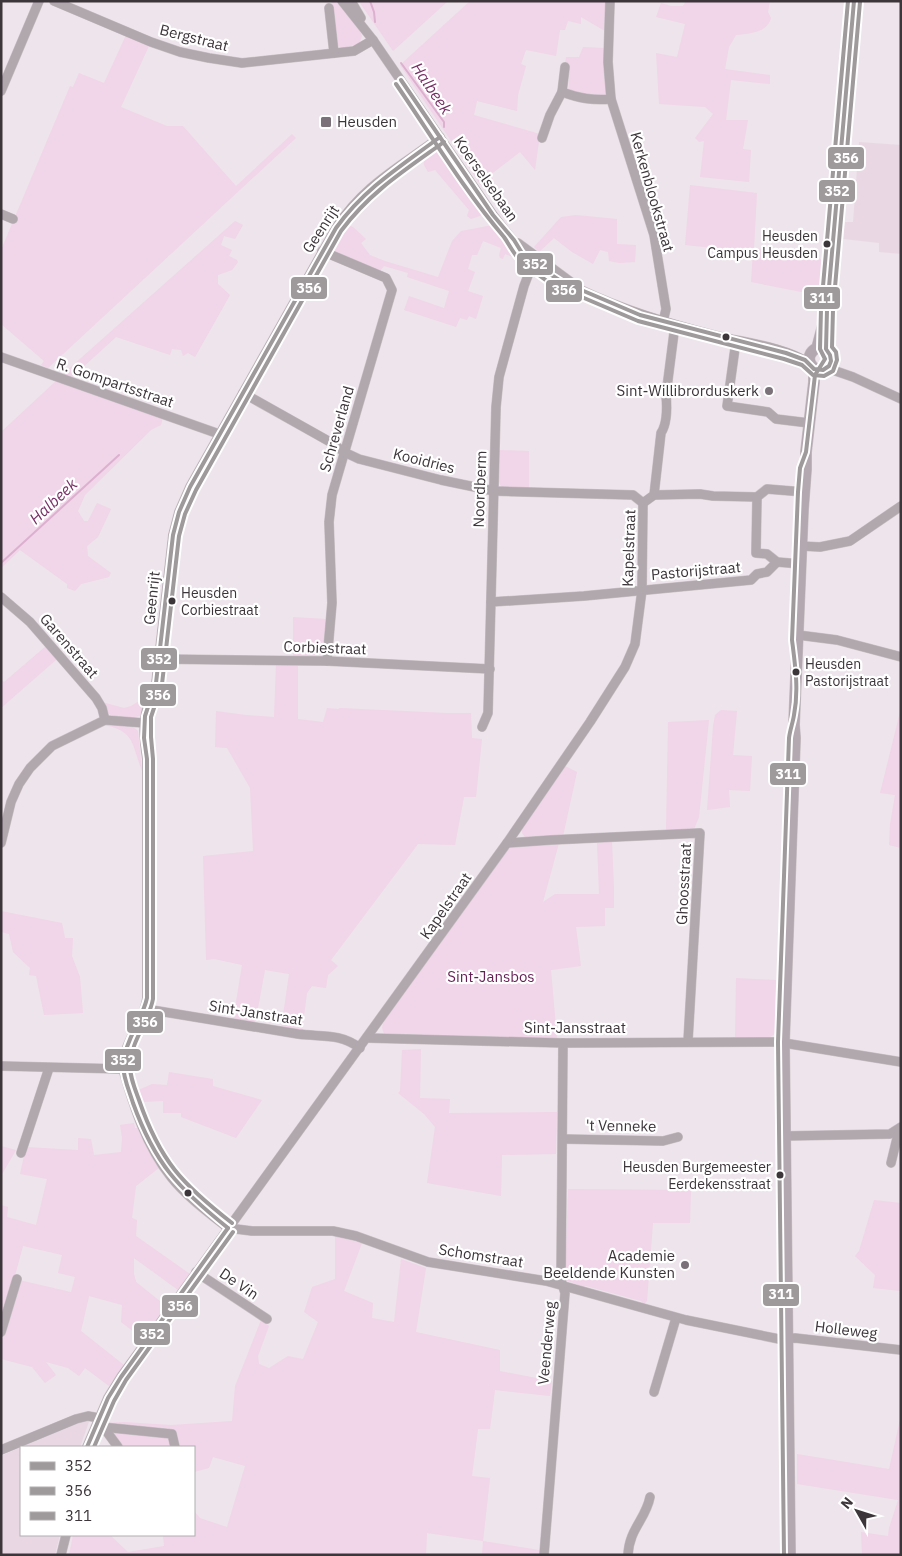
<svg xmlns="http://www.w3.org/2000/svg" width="902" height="1556" font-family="'IBM Plex Sans',sans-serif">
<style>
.built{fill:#e9d8e4}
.green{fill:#f1d5e8}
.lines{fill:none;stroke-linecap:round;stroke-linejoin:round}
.stream{stroke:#dcb0cf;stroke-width:2}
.minor-casing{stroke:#cac2c7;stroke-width:10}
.major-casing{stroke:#cac2c7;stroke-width:12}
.minor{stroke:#b1a8ae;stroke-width:9}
.major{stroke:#b4a8b0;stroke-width:11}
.bus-1-casing{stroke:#fff;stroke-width:8}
.bus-2-casing{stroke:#fff;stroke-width:8}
.bus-3-casing{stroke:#fff;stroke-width:8}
.bus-1{stroke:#9e9a9c;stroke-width:4}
.bus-2{stroke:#9e9a9c;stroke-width:4}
.bus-3{stroke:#9e9a9c;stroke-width:4}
.poi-dot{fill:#7a7278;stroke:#fff;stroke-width:2}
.bus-dot{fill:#3c353a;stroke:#fff;stroke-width:2}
.labels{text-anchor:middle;stroke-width:4.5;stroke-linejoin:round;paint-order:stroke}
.bus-label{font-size:14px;fill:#3c353a;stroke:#fff;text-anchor:end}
.street-label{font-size:15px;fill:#3c353a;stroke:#fff}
.poi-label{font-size:15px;fill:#3c353a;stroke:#fff;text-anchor:end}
.park-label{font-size:15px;fill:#651f55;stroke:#fff}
.water-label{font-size:16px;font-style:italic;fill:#773066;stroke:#fff}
.line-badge{stroke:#fff;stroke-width:2}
.badge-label{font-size:14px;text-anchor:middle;font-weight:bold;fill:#fff}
</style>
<rect width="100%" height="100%" fill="#eee4eb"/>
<g class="built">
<path d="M859,142l42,3v109l-22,-2v-9l-36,-4 2,-17h8z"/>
<path d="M90,1419l-10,28h-59v88h39l-5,20h-54v-99l75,-34z"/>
</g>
<g class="green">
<path d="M334,1h3l22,27 3,8 -3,8 -16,4 -5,-2 -7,-43z"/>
<path d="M361,1h87l-55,50 -33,-48z"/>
<path d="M470,1h136l-1,30 -24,-14v7l-13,-3 -3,9h-5l-4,26 -30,-6 -5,14 5,2 -8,29 -1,16 -40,-10 -3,14 66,19 -5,36 -15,-18 -30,23 3,4 -11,8 -82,-122z"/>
<path d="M686,1h84l-2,11 3,6c-4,15 -21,15 -35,17l-7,12 -4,22 45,6v9l-39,-4 -5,40h22l-5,29 8,1 -2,32 -49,-5 4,-36 -5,1 -4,-4 18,-24 -8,-7 -46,-3 -3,-51 21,4 8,-33 -29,-7 5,-14 10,3h12z"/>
<path d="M126,35l23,11 -28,61 46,19h16l53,60 56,-52 4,4 -248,230 -7,-3 3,-4 -43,-37v-74l69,-164 3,1 6,-14 25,10z"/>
<path d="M583,47l22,1 3,55 -40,-5 1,-22h-6l3,-19h13z"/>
<path d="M435,147l4,1 44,65 -3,3 -9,3 -4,-3 2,-6 -34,-40 -7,2 -4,-7 -1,-11z"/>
<path d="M690,185l67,8 -3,55 64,8 6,8 -2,32 -71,-14 2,-30 -68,-7z"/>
<path d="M576,215l41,4v25l19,1 -1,17 -16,1 -10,-2 -1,-9 -8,-2 -7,14 -21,-12 -18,-14 -15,14 -5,-5 27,-30z"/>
<path d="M235,221l8,4 -8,14 -11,-3 -3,9 11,5 -3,6 8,4 1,2 -6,8 -14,5v9l12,11 -35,62 -7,-4 -5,3 -2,-6 -9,-1 -2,6 -54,-18 -45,41 -8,-4z"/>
<path d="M344,224l9,3 13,12 -5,4 9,12 15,6 53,16 14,-36 9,-10 32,-6 28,33 -1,2 -15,-6 -2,5 -3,-1 -1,-3 2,-7 -18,-7 -6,14h-5l-4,14 7,3 -7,19 15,5 -7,23 -7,-3 -2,4 -7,-2 -4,9 -52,-17 5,-14 35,12 5,-17 -42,-14 1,-4 -24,-7 -4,5 -46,-19c-5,-11 4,-20 10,-28z"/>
<path d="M56,381l107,36 -2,8 -10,5 -66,65 -7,16 6,10h4l9,-18 14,6 -13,28 -11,9 1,10 23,17 -2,4 -28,7 -6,7 -8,-3v-4l-47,-34 -19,18v-136z"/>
<path d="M498,450l31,1v39c-7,0 -22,2 -28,-4 -5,-4 -3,-29 -3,-36z"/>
<path d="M293,617l34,2 -3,34 -3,2 -28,2z"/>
<path d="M46,646l11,13 -56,49v-29l3,3z"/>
<path d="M276,664l22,2v53l25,3 4,-14 11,1 2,-1 107,5h24l1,25 10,1 -6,58h-12l-9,48 -37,-1 -87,116 7,6 -10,9 -2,13 -14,-2 -5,7 -5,38 -21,-2 8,-55 -24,-4 -10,54 -22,-4 9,-55 -28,-6 -8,1 -3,-104 50,-5 -3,-63 -23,-40 -12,-1 1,-36 30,4 28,2z"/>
<path d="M152,683l-12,33c-6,2 -22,2 -29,-1 -5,-2 -7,-9 -9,-13l22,6 7,-2 13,-8 5,-13z"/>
<path d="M901,708v140l-12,-3 1,-21 5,-29 -15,-2z"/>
<path d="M721,710l16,1 -4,44 19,1 -2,35 -21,-1 1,17 -23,3 6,-84 2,-11z"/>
<path d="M709,720l-10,97 -5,12 -28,2 2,-109z"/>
<path d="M103,725c11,0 27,-3 35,6l4,40c-10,-26 -7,-41 -39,-46z"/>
<path d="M565,766l12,6 -14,64 -38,1 -3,-4v-4z"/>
<path d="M612,841l2,48v19h-9v18l-29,1 5,39 -30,4 6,69 -173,-5 -2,-6 2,-8 123,-171 7,-2 45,-4 -16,59 12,-8h44l-2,-51z"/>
<path d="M1,911l61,12 3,15h8l-1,18 8,21 3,36 -39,2 -8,-39 -7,-1 1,-7 -17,-16 -4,-18 -8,-2z"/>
<path d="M736,978l40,2 -1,43 2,5 -2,6 -5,3 -35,1z"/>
<path d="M421,1049l-1,49 30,1 -1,14 108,-1 -1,42 -54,1 -1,41 -74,-13 8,-56 -11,-13 -26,-21 2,-2 2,-41z"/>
<path d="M169,1072l44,7v7l49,14 -26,38 -55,-21v-4h-18v-12l-22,1 7,21 -3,1 -13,-35 2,-1 2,3 16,-7 15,1z"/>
<path d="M134,1123l1,5h3l13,28 9,11 -24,19 -4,32 5,2 -1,16 54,38 -12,16 -44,-32v16l2,8 30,24 -23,33 -22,-17 1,-17 -33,-9 -8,35 43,34 -15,21 -24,-18 -6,8 -11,-8 -22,-6 10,13 -11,8 -13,-16 -31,-8v-16l18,-63 52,12 4,-15 -17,-4 4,-18 -39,-9 -22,81v-122l7,2 -1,10 29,8 11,-46 -27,-5 6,-27 52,3v-12l13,1 3,16 27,-3 1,-14 -2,-13z"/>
<path d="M1,1146l15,4 -15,26z"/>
<path d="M568,1189l123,1 -1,33h-37l-6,78 -3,3 -3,-3 -55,-15 -2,1 -19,-7z"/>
<path d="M874,1200l27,3v88l-28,-3 2,-13 -20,-19 4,-5z"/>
<path d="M335,1236l27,7 -18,48 29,12 -1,15 22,4 7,-63 25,9 -10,64 84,18v21l52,10 -2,15 -55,-6 -5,39h-12l-6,47 18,2 -7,63 56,9v5h-57l1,-14 -56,-8 -1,22h-357l4,-20h37l18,17 36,-6 -1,-11h31v-24l6,7 27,9 18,-61 -32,-9 -4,11 -15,4v-25h-74l-16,-24 20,-1 47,3 61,-4 3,-35 26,-66 8,6 -11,30 1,8 10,4 19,-12 15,3 15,-37 -14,-10 8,-25 23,-8z"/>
<path d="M901,1415v140h-39l-1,-23 27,4 1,-8 9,-28 -101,-16v-30l92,15z"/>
</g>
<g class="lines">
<g class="stream">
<path d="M370,1l4,11 1,10"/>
<path d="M401,63l43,59v5"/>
<path d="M1,563l118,-108"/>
</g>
<g class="minor-casing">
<g id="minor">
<path d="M54,1l97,41 29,10 29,6 33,5 112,-12 19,-11"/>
<path d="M342,1l31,39 120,175c22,29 49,66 86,74 44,21 88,34 135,46 31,8 68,11 95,28"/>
<path d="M351,1l10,17"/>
<path d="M610,1l-2,61 3,37 43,136 12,74 -3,13"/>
<path d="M329,8l5,45"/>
<path d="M1,91l38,-90"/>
<path d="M562,92l3,-25"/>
<path d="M542,138l8,-23 12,-23c17,6 31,9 49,7"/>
<path d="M1,214l12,5"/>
<path d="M518,243l57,42"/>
<path d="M322,251l64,27 6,12 -60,205 -3,27 3,81 -5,58"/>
<path d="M736,341l-9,65 41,6 8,7 33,4"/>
<path d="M1,357l218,77"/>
<path d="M827,368l26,9 48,22"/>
<path d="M243,393l89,50 12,9 15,7 82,21 53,11 139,4 10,8"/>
<path d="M654,495l46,-1 13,2 44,1 10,-8 37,3"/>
<path d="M757,497l-1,56 11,1 10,8 24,2"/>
<path d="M643,503l11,-8 7,-62c6,-9 6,-27 5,-38l9,-70"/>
<path d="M801,546l19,1 30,-6 51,-35"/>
<path d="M1,597l29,25 66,76 6,10 3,12"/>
<path d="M491,602l93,-6 167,-16 6,-6 10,-2 10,-10"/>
<path d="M798,635l39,5 64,17"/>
<path d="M159,659l168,2 163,8"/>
<path d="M482,727l6,-14 8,-306 3,-30 25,-91 5,-13 11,-13"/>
<path d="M1,843l10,-41 8,-18 11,-16 22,-22 53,-26 39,3"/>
<path d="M507,843l44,-3 149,-7 -12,208"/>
<path d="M146,1009l152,25c24,3 42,-1 62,14"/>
<path d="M367,1038l196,5 215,-1 123,20"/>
<path d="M1,1066l122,3"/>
<path d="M785,1136l105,-2 11,-7"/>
<path d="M563,1139l100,2 15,-4"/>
<path d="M21,1153l28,-85"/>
<path d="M891,1163l8,-33"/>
<path d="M228,1228c-19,-15 -43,-33 -57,-51 -25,-32 -37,-70 -48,-108 -1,-26 21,-46 24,-71v-239c-3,-19 -5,-38 2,-57 2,-6 5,-12 7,-19l17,-148 6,-23 11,-25 146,-259c29,-44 63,-60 104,-91"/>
<path d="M228,1228l24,3h81l23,5 72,26 118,19 140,39 93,19 16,-1 106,12"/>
<path d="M196,1272l71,47"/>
<path d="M1,1332l16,-53"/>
<path d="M654,1392l22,-74"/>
<path d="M104,1428l14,19"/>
<path d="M87,1447l21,-49 13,-21 386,-534 83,-121 35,-55 10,-23 7,-54 1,-87"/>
<path d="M1,1450l75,-31 12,-3 11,2 3,9 70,7 3,13"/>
<path d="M61,1555l5,-20"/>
<path d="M544,1555l21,-262 -4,-13 2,-237"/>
<path d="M628,1555c1,-26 18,-36 22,-58"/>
</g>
</g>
<g class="major-casing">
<g id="major">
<path d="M827,310l-1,39 4,5 2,5 -5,9c-16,7 -25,-13 -10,-20l10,-38 27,-309"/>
<path d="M790,1555l-6,-513 11,-304 -1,-13 9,-216 3,-40v-17l8,-70v-13"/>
</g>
</g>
<use href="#minor" class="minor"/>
<use href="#major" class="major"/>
<g class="bus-1-casing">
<g id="bus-1">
<path d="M401,80l92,135 21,25 8,13 14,12 34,22 9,2 61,26 146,38 19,7 9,9 9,1 6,-4 2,-5 -1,-6 -4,-6 1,-39 27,-309"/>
<path d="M228,1228c-50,-40 -73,-64 -95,-125 -4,-13 -11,-28 -10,-41 3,-23 19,-42 24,-64v-239l-3,-21 1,-22 11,-33 17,-148 6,-23 11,-25 146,-259c29,-40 65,-62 104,-91"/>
<path d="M87,1447l21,-49 13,-21 107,-149"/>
</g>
</g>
<g class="bus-2-casing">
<g id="bus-2">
<path d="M396,84c35,51 68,106 108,153 5,7 9,16 15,22 14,13 39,32 58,36l61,26 146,38 18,6 11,10 11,1 9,-5 4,-11 -1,-8 -4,-5 1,-37 27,-308"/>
<path d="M232,1223c-50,-39 -72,-62 -93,-123 -4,-11 -10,-25 -9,-37 2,-23 19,-42 23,-64v-240l-2,-22v-20l11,-33 17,-148 6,-22 11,-24 145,-259c29,-39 64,-61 103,-89"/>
<path d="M94,1447l20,-46 12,-21 107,-148"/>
</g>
</g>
<g class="bus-3-casing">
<path id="bus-3" d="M784,1555l-6,-513 11,-304c1,-8 4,-16 5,-23 5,-25 1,-51 -2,-75l6,-148 2,-24 6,-16 9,-77 10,-16 -5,-10 1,-40 27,-308"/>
</g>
<use href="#bus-1" class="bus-1"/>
<use href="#bus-2" class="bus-2"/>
<use href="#bus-3" class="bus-3"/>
</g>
<g class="poi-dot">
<rect x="320" y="116" width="12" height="12" rx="2.5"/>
<circle cx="769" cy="391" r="5"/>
<circle cx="685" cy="1265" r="5"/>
</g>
<g class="bus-dot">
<circle cx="827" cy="244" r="4.5"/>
<circle cx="726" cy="337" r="4.5"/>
<circle cx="172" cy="601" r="4.5"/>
<circle cx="796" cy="672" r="4.5"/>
<circle cx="780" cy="1175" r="4.5"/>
<circle cx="188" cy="1193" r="4.5"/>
</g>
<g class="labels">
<g class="bus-label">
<text x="818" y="241">Heusden<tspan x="818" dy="17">Campus Heusden</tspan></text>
<text x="181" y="598" text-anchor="start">Heusden<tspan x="181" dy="17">Corbiestraat</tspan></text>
<text x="805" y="669" text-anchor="start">Heusden<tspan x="805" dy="17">Pastorijstraat</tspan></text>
<text x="771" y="1172">Heusden Burgemeester<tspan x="771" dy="17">Eerdekensstraat</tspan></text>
</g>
<g class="street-label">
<text transform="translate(194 38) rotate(14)" y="5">Bergstraat</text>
<text transform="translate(486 179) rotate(55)" y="5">Koerselsebaan</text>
<text transform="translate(652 192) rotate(74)" y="5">Kerkenblookstraat</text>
<text transform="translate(321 229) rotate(-57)" y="5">Geenrijt</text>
<text transform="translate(115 383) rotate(19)" y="5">R. Gompartsstraat</text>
<text transform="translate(337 429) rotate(-74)" y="5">Schreverland</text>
<text transform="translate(424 461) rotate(14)" y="5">Kooidries</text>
<text transform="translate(480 489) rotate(-88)" y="5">Noordberm</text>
<text transform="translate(629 548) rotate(-88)" y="5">Kapelstraat</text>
<text transform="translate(696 571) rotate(-5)" y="5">Pastorijstraat</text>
<text transform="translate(152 598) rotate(-84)" y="5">Geenrijt</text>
<text transform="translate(69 646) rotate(49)" y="5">Garenstraat</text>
<text transform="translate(325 648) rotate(2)" y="5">Corbiestraat</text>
<text transform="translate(684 884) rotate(-87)" y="5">Ghoosstraat</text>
<text transform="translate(446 906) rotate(-55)" y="5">Kapelstraat</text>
<text transform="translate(256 1013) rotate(9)" y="5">Sint-Janstraat</text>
<text x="575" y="1033">Sint-Jansstraat</text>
<text transform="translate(621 1126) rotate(1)" y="5">'t Venneke</text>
<text transform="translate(481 1256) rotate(9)" y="5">Schomstraat</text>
<text transform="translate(239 1284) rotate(34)" y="5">De Vin</text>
<text transform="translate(846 1330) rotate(7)" y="5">Holleweg</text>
<text transform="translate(547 1343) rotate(-85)" y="5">Veenderweg</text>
</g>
<g class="poi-label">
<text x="337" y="127" text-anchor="start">Heusden</text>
<text x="759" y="396">Sint-Willibrorduskerk</text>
<text x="675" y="1261">Academie<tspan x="675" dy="17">Beeldende Kunsten</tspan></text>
</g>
<g class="park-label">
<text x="491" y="982">Sint-Jansbos</text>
</g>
<g class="water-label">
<text transform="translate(432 88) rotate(56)" y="6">Halbeek</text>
<text transform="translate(53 501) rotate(-43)" y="6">Halbeek</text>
</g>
</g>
<g class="line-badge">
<rect x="827" y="146" width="38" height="24" rx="5" fill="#9e9a9c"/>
<rect x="818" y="179" width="38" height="24" rx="5" fill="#9e9a9c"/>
<rect x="516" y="252" width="38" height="24" rx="5" fill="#9e9a9c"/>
<rect x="290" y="276" width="38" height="24" rx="5" fill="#9e9a9c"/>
<rect x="545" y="279" width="38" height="24" rx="5" fill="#9e9a9c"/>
<rect x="803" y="286" width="38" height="24" rx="5" fill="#9e9a9c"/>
<rect x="140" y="647" width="38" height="24" rx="5" fill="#9e9a9c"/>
<rect x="139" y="683" width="38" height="24" rx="5" fill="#9e9a9c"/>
<rect x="769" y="762" width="38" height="24" rx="5" fill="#9e9a9c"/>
<rect x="126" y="1010" width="38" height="24" rx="5" fill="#9e9a9c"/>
<rect x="104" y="1048" width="38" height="24" rx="5" fill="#9e9a9c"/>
<rect x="762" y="1283" width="38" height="24" rx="5" fill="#9e9a9c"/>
<rect x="161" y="1294" width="38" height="24" rx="5" fill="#9e9a9c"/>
<rect x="133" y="1322" width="38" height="24" rx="5" fill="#9e9a9c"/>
</g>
<g class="badge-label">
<text x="846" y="163">356</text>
<text x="837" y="196">352</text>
<text x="535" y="269">352</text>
<text x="309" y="293">356</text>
<text x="564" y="295">356</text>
<text x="822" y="303">311</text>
<text x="159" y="664">352</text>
<text x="158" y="700">356</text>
<text x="788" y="779">311</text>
<text x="145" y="1027">356</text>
<text x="123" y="1065">352</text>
<text x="781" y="1299">311</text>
<text x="180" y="1311">356</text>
<text x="152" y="1339">352</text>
</g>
<rect width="902" height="1556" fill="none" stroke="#3c353a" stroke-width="5"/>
<rect x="20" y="1446" width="175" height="90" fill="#ffffff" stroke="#b1aeb0"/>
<rect x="30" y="1462" width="25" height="8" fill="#9e9a9c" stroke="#b1aeb0"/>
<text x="65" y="1471" font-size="15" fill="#3c353a">352</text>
<rect x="30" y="1487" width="25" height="8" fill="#9e9a9c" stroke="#b1aeb0"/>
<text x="65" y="1496" font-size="15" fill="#3c353a">356</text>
<rect x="30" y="1512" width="25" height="8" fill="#9e9a9c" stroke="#b1aeb0"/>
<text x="65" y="1521" font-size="15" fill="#3c353a">311</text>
<g transform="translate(857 1511) rotate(309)" stroke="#ffffff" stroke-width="4" paint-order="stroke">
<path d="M0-4L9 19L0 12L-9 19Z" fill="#3c353a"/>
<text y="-8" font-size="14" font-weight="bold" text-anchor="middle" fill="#3c353a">N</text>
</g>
</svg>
